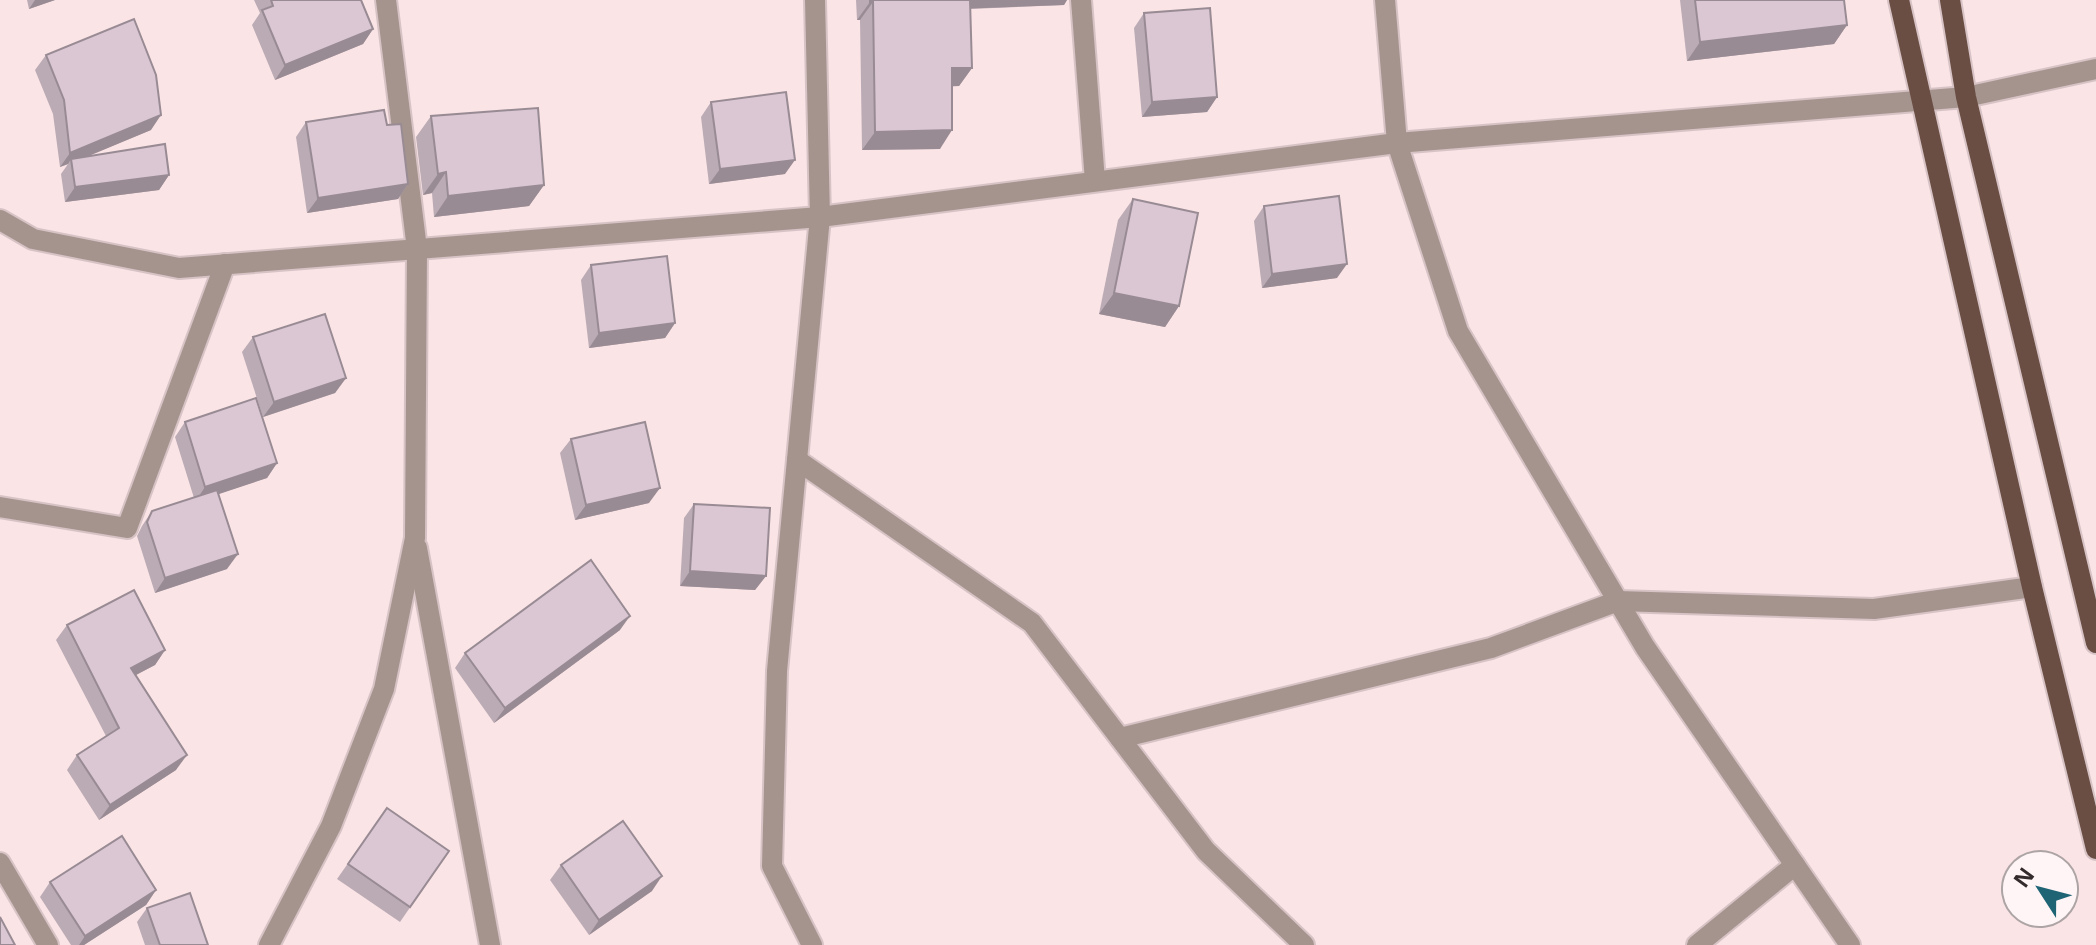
<svg xmlns="http://www.w3.org/2000/svg" width="2096" height="945" font-family="'Open Sans',sans-serif">
<style>
.lines{fill:none;stroke-linecap:round;stroke-linejoin:round}
.minor-casing{stroke:#d7c3c5;stroke-width:24}
.major-casing{stroke:#d7c3c5;stroke-width:24}
.minor{stroke:#a5948e;stroke-width:20}
.major{stroke:#6a4d43;stroke-width:20}
.wall{fill:#bbabb5}
.shaded-wall{fill:#998b94}
.building{fill:#dac7d3;stroke:#998b94;stroke-width:2}
</style>
<rect width="100%" height="100%" fill="#fbe4e6"/>
<g class="lines">
<g class="minor-casing">
<g id="minor">
<path d="M1081,0l14,181"/>
<path d="M1385,0l12,143 61,188 187,316 205,298"/>
<path d="M0,220l33,19 146,29 641,-51 577,-74 569,-46 130,-28"/>
<path d="M797,460l235,163 174,228 98,94"/>
<path d="M0,507l127,21 98,-264"/>
<path d="M417,548l73,397"/>
<path d="M1120,738l371,-90 127,-47 256,8 158,-22"/>
<path d="M0,863l48,82"/>
<path d="M269,945l62,-119 53,-137 31,-151 2,-289 -31,-249"/>
<path d="M812,945l-40,-79 5,-195 43,-454 -5,-217"/>
<path d="M1697,945l98,-80"/>
</g>
</g>
<g class="major-casing">
<g id="major">
<path d="M1899,0l133,587 64,262"/>
<path d="M1950,0l16,97 130,546"/>
</g>
</g>
<use href="#minor" class="minor"/>
<use href="#major" class="major"/>
</g>
<g class="wall">
<path d="M27,0h28l-26,9z"/>
<path d="M254,0h107l12,29 -10,15 -88,36 -23,-55 8,-12z"/>
<path d="M856,0h211l-3,5 -94,4 2,59 -13,18h-7l-12,63 -78,1 -2,-130h-3z"/>
<path d="M1680,0h164l3,25 -13,19 -147,17z"/>
<path d="M1144,13l73,84 -10,15 -65,5 -8,-89z"/>
<path d="M46,55l105,75 -66,27 84,18 -10,15 -94,12 -4,-28 7,-10 -8,3 -7,-53 -18,-44z"/>
<path d="M711,102l74,72 -76,10 -8,-67z"/>
<path d="M431,116l113,69 -15,21 -95,11 -2,-24 -9,2 -7,-58z"/>
<path d="M306,122l81,3 21,59 -10,15 -91,14 -11,-76z"/>
<path d="M1133,199l46,107 -14,21 -66,-13 19,-94z"/>
<path d="M1264,206l73,72 -75,10 -8,-67z"/>
<path d="M591,265l84,58 -10,15 -76,10 -8,-68z"/>
<path d="M253,337l93,41 -11,15 -72,24 -21,-65z"/>
<path d="M185,422l92,41 -10,15 -49,16 9,75 -72,24 -18,-57 5,-10 10,-15 42,-13 -19,-61z"/>
<path d="M571,439l78,64 -74,17 -15,-67z"/>
<path d="M694,504l72,72 -11,14 -75,-4 4,-68z"/>
<path d="M67,625l98,25 -10,15 -20,10 41,95 -77,50 -32,-50 10,-15 29,-19 -50,-96z"/>
<path d="M620,630l-126,93 -39,-55 10,-15z"/>
<path d="M387,808l62,43 -49,71 -63,-43z"/>
<path d="M561,865l91,26 -63,44 -39,-55z"/>
<path d="M50,882l106,8 -10,15 -62,40h-13l-31,-48z"/>
<path d="M147,908l61,37h-63l-8,-23z"/>
</g>
<g class="shaded-wall">
<path d="M35,0h20l-26,9z"/>
<path d="M964,0h103l-3,5 -107,4z"/>
<path d="M870,2h3l-13,18h-3z"/>
<path d="M1847,25l-13,19 -147,17 13,-19z"/>
<path d="M373,29l-10,15 -88,36 10,-15z"/>
<path d="M952,68h20l-13,18 -20,1z"/>
<path d="M1217,97l-10,15 -65,5 10,-15z"/>
<path d="M161,115l-10,15 -79,33 -1,-4 -3,5 -8,3 10,-14z"/>
<path d="M952,130l-12,19 -78,1 13,-18z"/>
<path d="M795,160l-10,14 -76,10 11,-15z"/>
<path d="M446,172l-14,21 -9,2 15,-21z"/>
<path d="M169,175l-10,15 -94,12 10,-15z"/>
<path d="M408,184l-10,15 -91,14 11,-15z"/>
<path d="M544,185l-15,21 -95,11 14,-21z"/>
<path d="M1347,264l-10,14 -75,10 10,-14z"/>
<path d="M1114,293l65,13 -14,21 -66,-13z"/>
<path d="M675,323l-10,15 -76,10 10,-15z"/>
<path d="M346,378l-11,15 -72,24 11,-15z"/>
<path d="M277,463l-10,15 -72,24 10,-15z"/>
<path d="M660,488l-11,15 -74,17 11,-15z"/>
<path d="M238,554l-11,15 -72,24 10,-15z"/>
<path d="M690,571l76,5 -11,14 -75,-4z"/>
<path d="M630,616l-10,14 -126,93 11,-15z"/>
<path d="M165,650l-10,15 -34,18 10,-15z"/>
<path d="M187,755l-11,15 -77,50 11,-15z"/>
<path d="M662,876l-10,15 -63,44 10,-15z"/>
<path d="M156,890l-10,15 -62,40h-5l6,-9z"/>
</g>
<g class="building">
<path d="M271,0h90l12,29 -88,36 -23,-55 11,-4z"/>
<path d="M870,0h100l2,68h-20v62l-77,2 -2,-130h-3z"/>
<path d="M1695,0h149l3,25 -147,17z"/>
<path d="M1210,8l7,89 -65,5 -8,-89z"/>
<path d="M134,19l22,56 5,40 -91,38 -6,-53 -18,-45z"/>
<path d="M786,92l9,68 -75,9 -9,-67z"/>
<path d="M538,108l6,77 -96,11 -2,-24 -8,2 -7,-58z"/>
<path d="M384,110l3,15 14,-1 7,60 -90,14 -12,-76z"/>
<path d="M165,144l4,31 -94,12 -4,-28z"/>
<path d="M1339,196l8,68 -75,10 -8,-68z"/>
<path d="M1133,199l65,14 -19,93 -65,-13z"/>
<path d="M667,256l8,67 -76,10 -8,-68z"/>
<path d="M325,314l21,64 -72,24 -21,-65z"/>
<path d="M256,398l21,65 -72,24 -20,-65z"/>
<path d="M645,422l15,66 -74,17 -15,-66z"/>
<path d="M217,490l21,64 -73,24 -18,-56 5,-11z"/>
<path d="M694,504l76,4 -4,68 -76,-5z"/>
<path d="M591,560l39,56 -125,92 -40,-55z"/>
<path d="M134,590l31,60 -34,18 56,87 -77,50 -33,-50 42,-27 -52,-103z"/>
<path d="M387,808l62,43 -39,56 -62,-43z"/>
<path d="M623,821l39,55 -63,44 -38,-55z"/>
<path d="M122,836l34,54 -71,46 -35,-54z"/>
<path d="M190,893l18,52h-48l-13,-37z"/>
<path d="M0,917l15,28h-15z"/>
</g>
<g transform="translate(2040 889) rotate(306)"><circle r="38" fill="#fff5f6" stroke="#ada4a5" stroke-width="2"/>
<path d="M0-6L14 30L0 20L-14 30Z" fill="#1f6475"/>
<text y="-12" font-size="22" font-weight="bold" text-anchor="middle" fill="#332b2c">N</text>
</g>
</svg>
